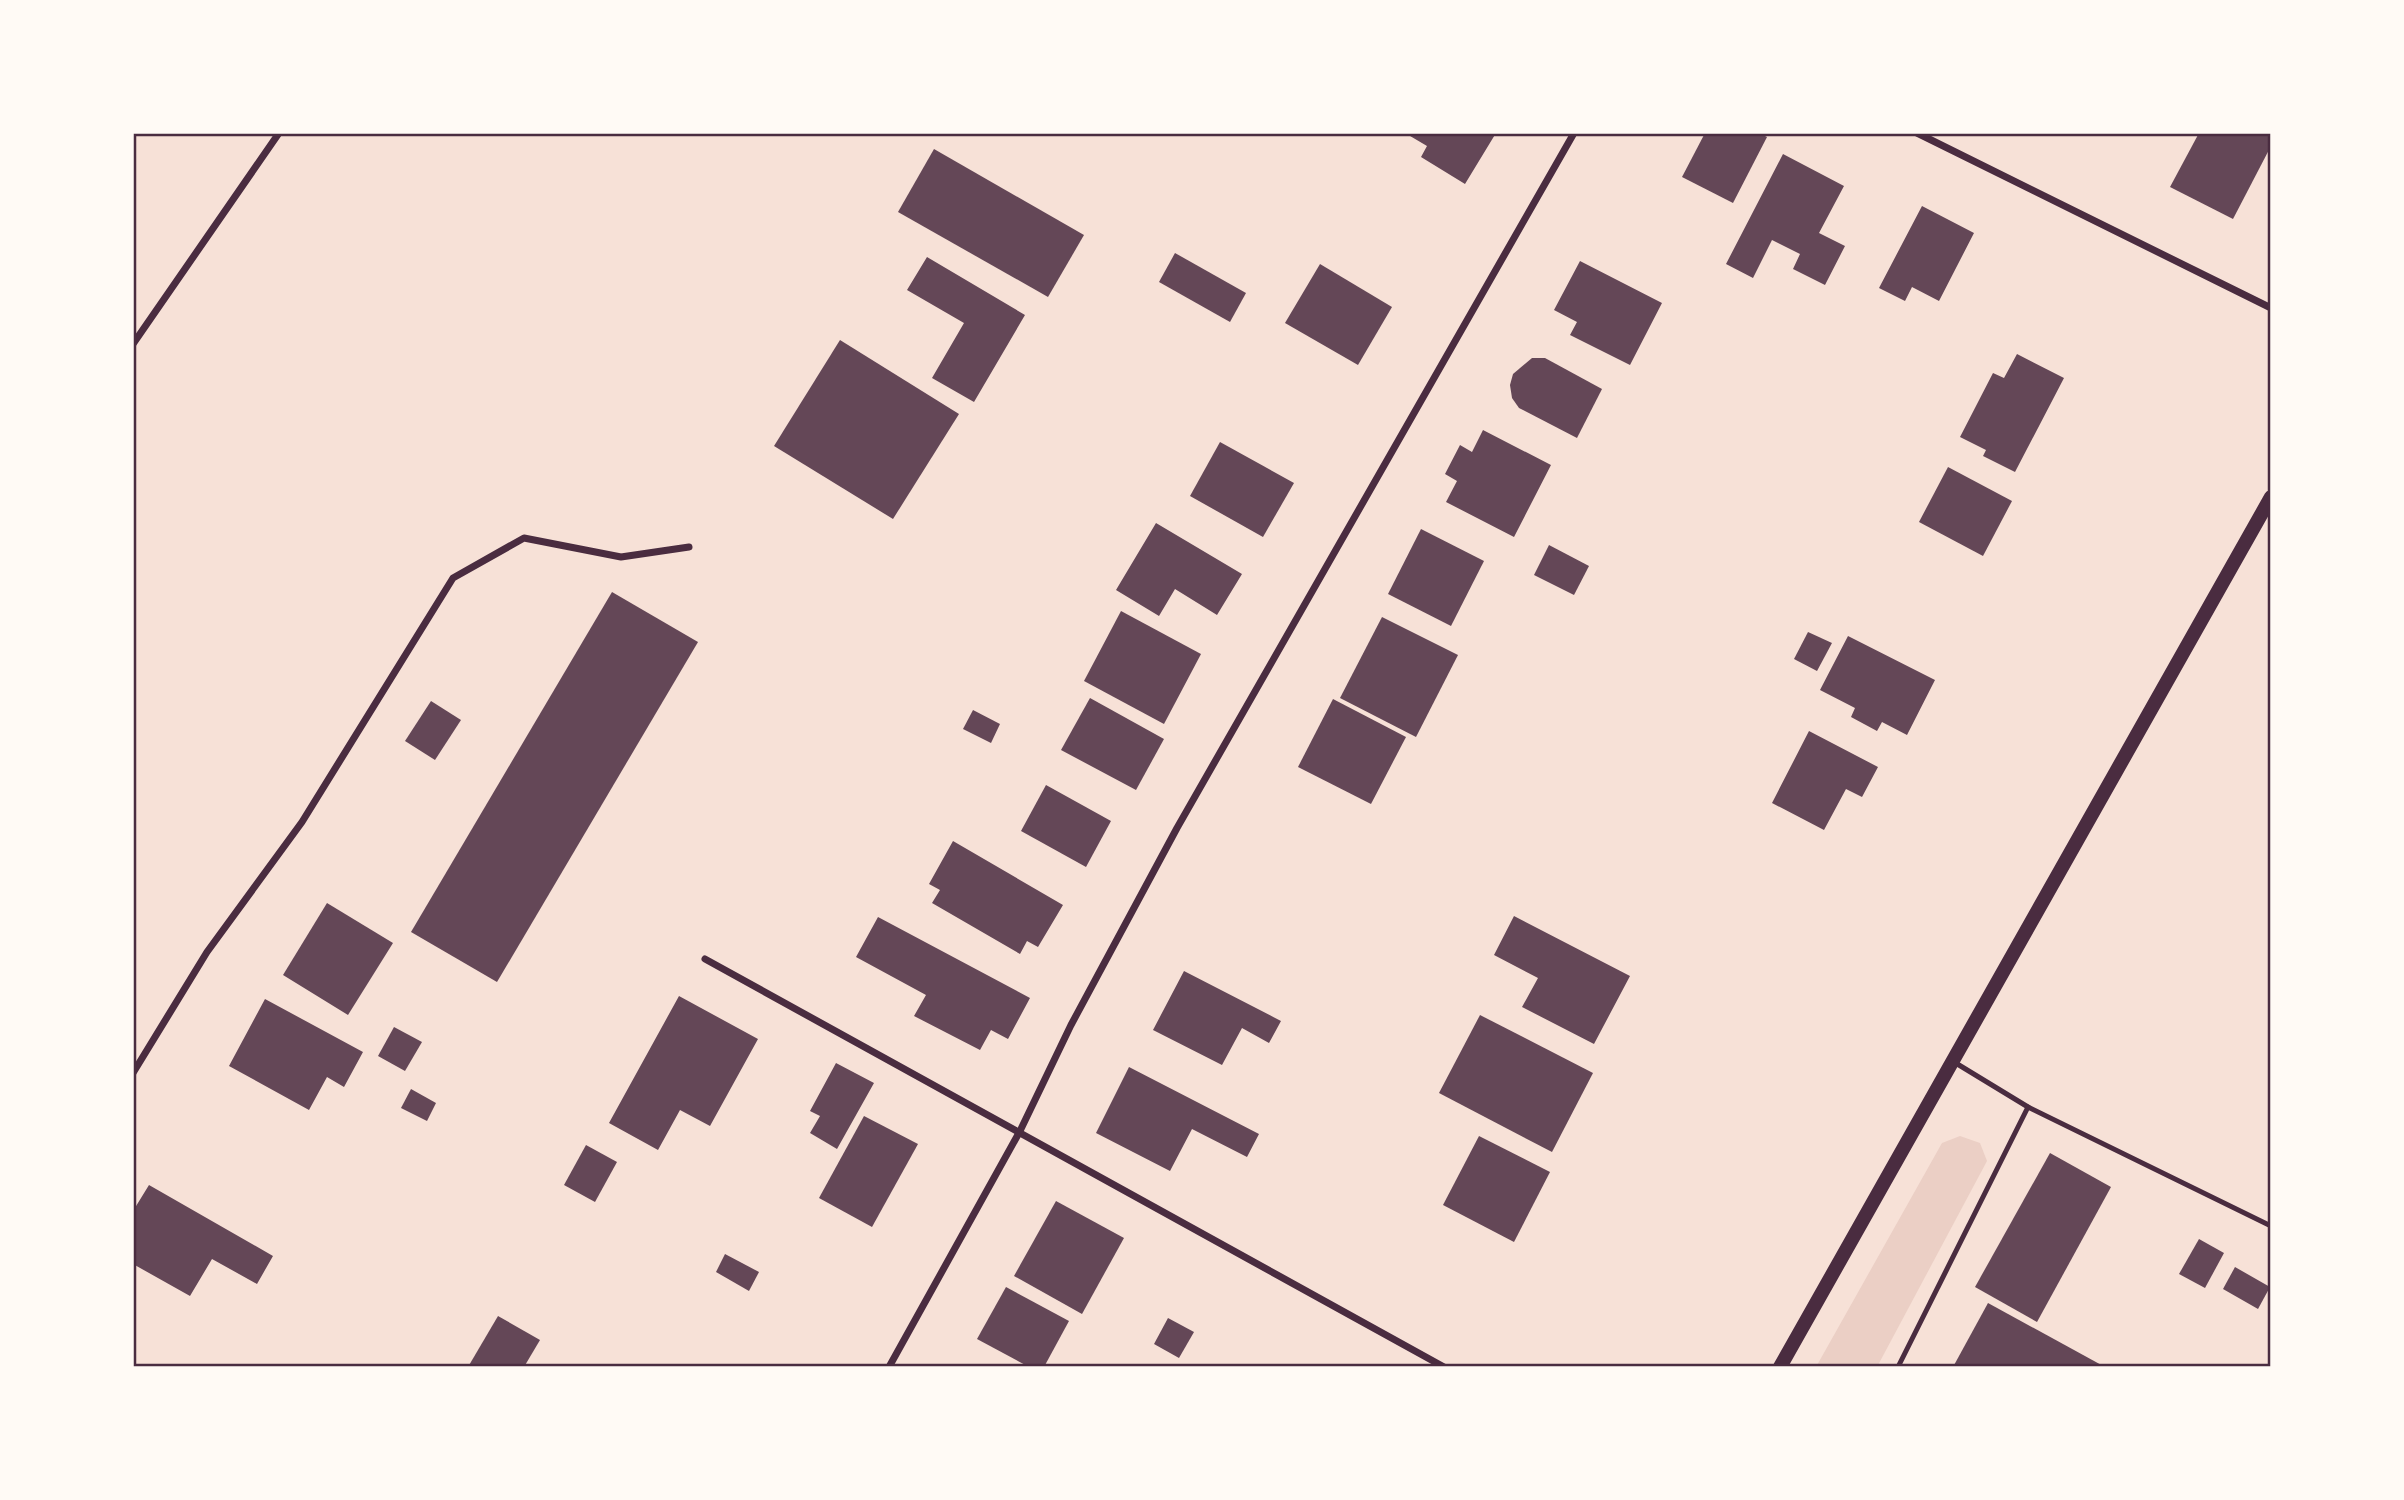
<svg xmlns="http://www.w3.org/2000/svg" width="2404" height="1500" font-family="Manrope,sans-serif">
<style>
.green{fill:#ebcfc5}
.building{fill:#644757}
.lines{fill:none;stroke-linecap:round;stroke-linejoin:round}
.service{stroke:#4a2c40;stroke-width:5}
.minor{stroke:#4a2c40;stroke-width:7}
.secondary{stroke:#4a2c40;stroke-width:14}
.neatline{fill:none;stroke:#4a2c40;stroke-width:2.5}
</style>
<rect width="100%" height="100%" fill="#f7e1d7"/>
<path class="green" d="M1960,1136l20,7 7,18 -110,206h-61l126,-224z"/>
<g class="building">
<path d="M1405,133h91l-31,51 -44,-27 6,-11z"/>
<path d="M1705,133h54l8,4 -34,66 -51,-26z"/>
<path d="M2199,133h72v13l-38,73 -63,-32z"/>
<path d="M934,149l150,86 -36,62 -150,-85z"/>
<path d="M1783,154l61,32 -25,47 26,13 -20,39 -32,-16 7,-15 -28,-14 -19,38 -27,-14z"/>
<path d="M1922,206l52,27 -35,68 -27,-14 -7,14 -26,-13z"/>
<path d="M1175,253l71,40 -16,29 -71,-40z"/>
<path d="M927,257l98,58 -51,87 -42,-24 32,-55 -57,-33z"/>
<path d="M1580,261l82,42 -32,62 -60,-30 7,-13 -23,-12z"/>
<path d="M1320,264l72,43 -34,58 -73,-42z"/>
<path d="M840,340l119,74 -66,105 -119,-73z"/>
<path d="M2017,354l47,24 -49,94 -32,-16 3,-6 -26,-13 33,-64 11,5z"/>
<path d="M1532,358h13l57,31 -25,49 -58,-30 -7,-10 -2,-13 3,-11z"/>
<path d="M1483,430l68,35 -37,72 -68,-35 11,-21 -12,-7 15,-29 12,7z"/>
<path d="M1220,442l74,41 -31,54 -73,-41z"/>
<path d="M1948,467l64,34 -29,55 -64,-34z"/>
<path d="M1156,523l86,51 -25,41 -42,-26 -16,27 -43,-26z"/>
<path d="M1421,529l63,32 -33,65 -63,-32z"/>
<path d="M1549,545l40,21 -15,29 -40,-20z"/>
<path d="M612,592l86,50 -201,340 -86,-50z"/>
<path d="M1121,611l80,43 -37,70 -80,-43z"/>
<path d="M1382,617l76,38 -42,82 -76,-39z"/>
<path d="M1808,632l24,11 -15,28 -23,-12z"/>
<path d="M1848,636l87,44 -28,55 -25,-13 -5,9 -26,-14 4,-9 -35,-18z"/>
<path d="M1090,698l74,41 -28,51 -75,-40z"/>
<path d="M1333,699l73,38 -35,67 -73,-37z"/>
<path d="M431,701l30,19 -26,40 -30,-19z"/>
<path d="M973,710l27,14 -9,19 -28,-14z"/>
<path d="M1809,731l69,36 -16,30 -16,-8 -22,41 -52,-27z"/>
<path d="M1046,785l65,36 -25,46 -65,-36z"/>
<path d="M953,841l110,64 -25,42 -11,-6 -7,13 -88,-51 8,-13 -11,-6z"/>
<path d="M327,903l66,40 -45,72 -65,-40z"/>
<path d="M1514,916l116,60 -36,68 -72,-37 16,-29 -44,-23z"/>
<path d="M878,917l152,81 -22,41 -17,-9 -11,20 -66,-34 12,-21 -70,-38z"/>
<path d="M1184,971l97,50 -12,22 -27,-15 -20,37 -69,-35z"/>
<path d="M679,996l79,43 -48,87 -30,-16 -22,40 -49,-27z"/>
<path d="M265,999l98,53 -19,35 -17,-10 -18,33 -80,-44z"/>
<path d="M1480,1015l113,58 -41,79 -113,-59z"/>
<path d="M394,1027l28,15 -17,29 -27,-15z"/>
<path d="M836,1063l38,20 -37,66 -27,-16 10,-17 -10,-5z"/>
<path d="M1129,1067l130,67 -12,23 -55,-28 -22,42 -74,-38z"/>
<path d="M411,1089l25,14 -9,18 -26,-13z"/>
<path d="M864,1116l54,28 -46,83 -53,-29z"/>
<path d="M1479,1136l71,36 -36,70 -71,-37z"/>
<path d="M586,1145l31,17 -22,40 -31,-17z"/>
<path d="M2050,1153l61,34 -74,135 -62,-35z"/>
<path d="M149,1185l124,71 -16,28 -45,-25 -22,37 -57,-32v-53z"/>
<path d="M1056,1201l68,37 -42,76 -68,-38z"/>
<path d="M2199,1239l25,14 -19,35 -26,-14z"/>
<path d="M725,1254l34,18 -10,19 -33,-19z"/>
<path d="M2235,1267l35,20 -12,22 -35,-20z"/>
<path d="M1006,1287l63,34 -25,46h-15l-52,-28z"/>
<path d="M1988,1303l117,64h-152z"/>
<path d="M498,1316l42,24 -16,27h-56z"/>
<path d="M1168,1318l26,14 -15,26 -25,-14z"/>
</g>
<g class="lines">
<g class="service">
<path d="M1954,1062l74,45 243,119"/>
<path d="M1898,1367l130,-260"/>
</g>
<g class="minor">
<path d="M1917,133l354,175"/>
<path d="M133,344l146,-211"/>
<path d="M705,959l739,408"/>
<path d="M133,1073l74,-121 95,-130 151,-244 71,-40 97,19 68,-10"/>
<path d="M889,1367l131,-236 51,-106 106,-197 397,-695"/>
</g>
<path class="secondary" d="M1780,1367l491,-870"/>
</g>
<rect width="2404" height="1500" fill="none" stroke="#fffaf5" stroke-width="270"/>
<rect x="135" y="135" width="2134" height="1230" class="neatline"/>
</svg>
